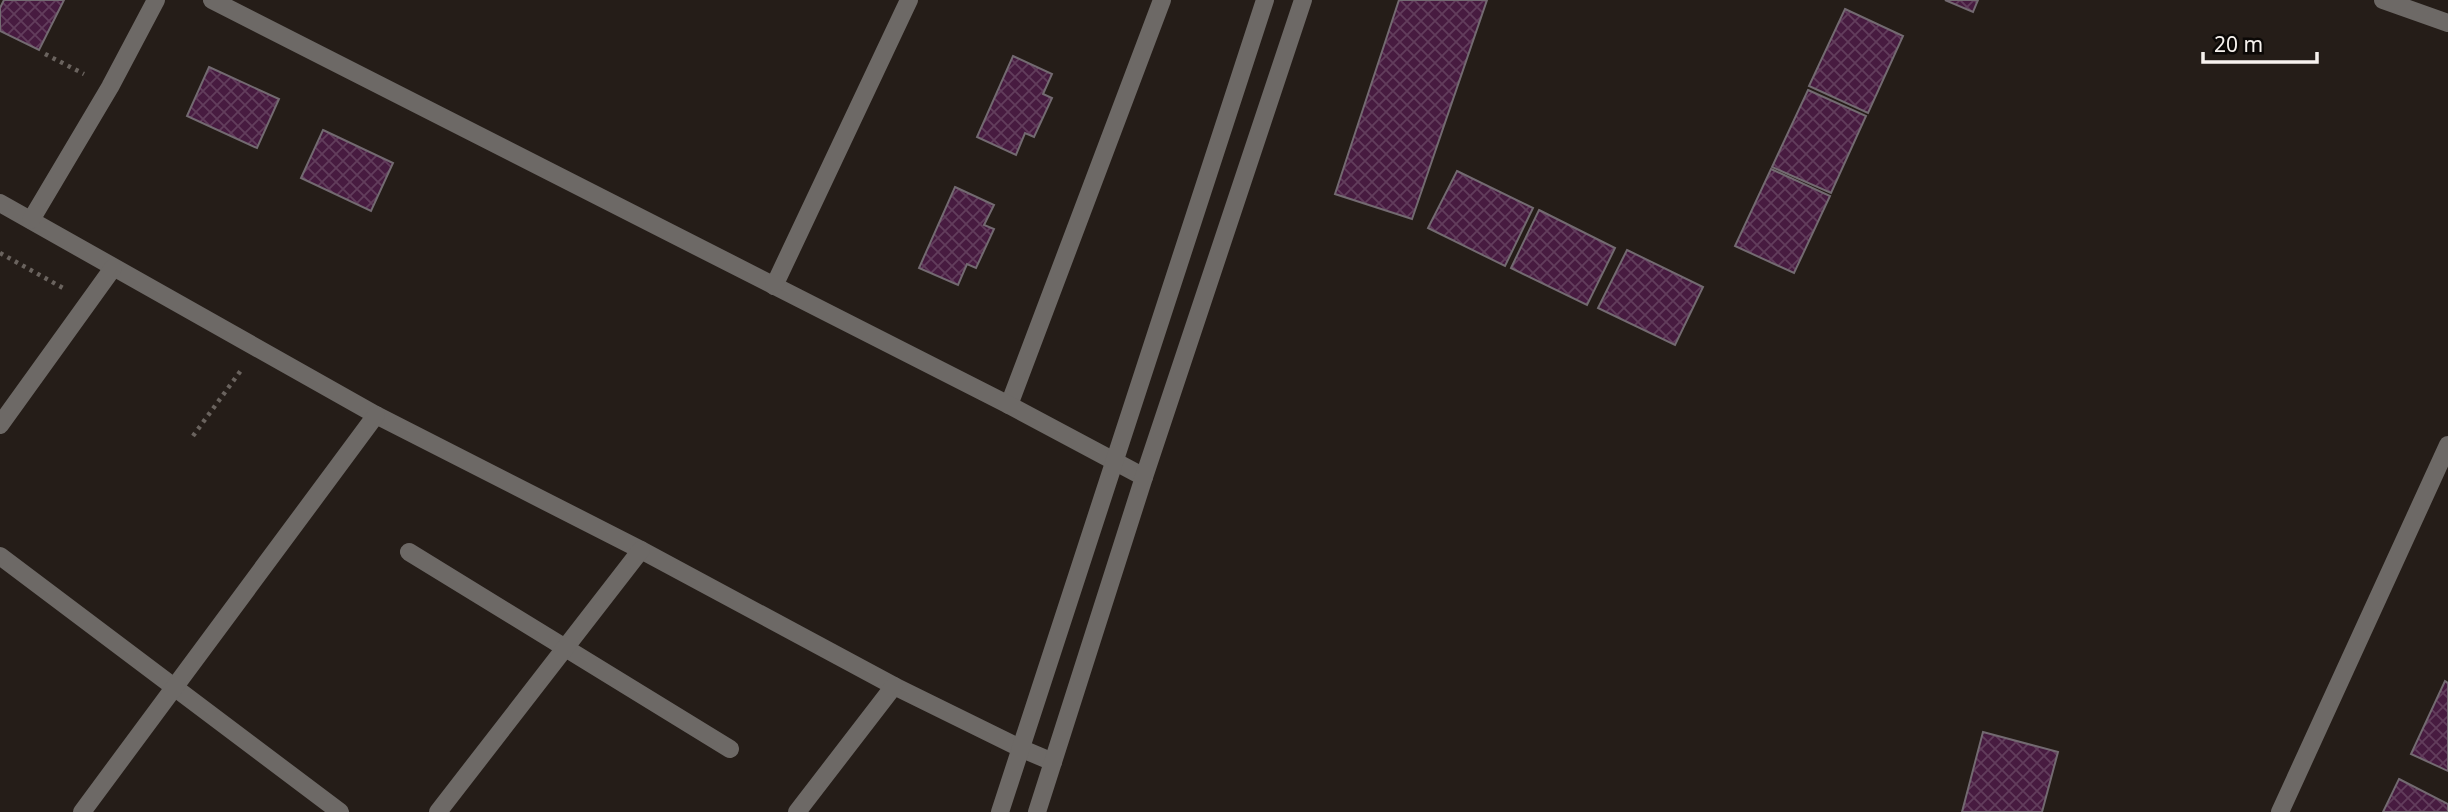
<svg xmlns="http://www.w3.org/2000/svg" width="2448" height="812" font-family="'Noto Sans',sans-serif">
<style>
.building{fill:url(#building-cross-hatch);stroke:#736a71;stroke-width:2}
.lines{fill:none;stroke-linecap:round;stroke-linejoin:round}
.path{stroke:#6a635e;stroke-width:4.5;stroke-dasharray:3.5 5;stroke-linecap:butt}
.service{stroke:#6d6966;stroke-width:18}
.minor{stroke:#6d6966;stroke-width:18}
.tertiary{stroke:#6d6966;stroke-width:18}
</style>
<defs>
<pattern id="building-cross-hatch" width="8" height="8" patternUnits="userSpaceOnUse" patternTransform="scale(1.75)"><rect width="8" height="8" fill="#471b40"/><path d="M0 0l8 8M0 8l8-8" fill="none" stroke="#623d5c"/></pattern>
</defs>
<rect width="100%" height="100%" fill="#251d18"/>
<g class="building">
<path d="M4,0h60l-25,50 -39,-19v-23z"/>
<path d="M1399,0h88l-75,219 -77,-25z"/>
<path d="M1945,0h33l-5,12z"/>
<path d="M1845,9l58,27 -35,77 -59,-27z"/>
<path d="M1013,56l39,18 -9,20 9,4 -18,39 -9,-4 -9,22 -39,-18z"/>
<path d="M209,67l70,32 -22,49 -70,-32z"/>
<path d="M1808,90l58,26 -35,77 -59,-26z"/>
<path d="M323,130l70,33 -22,48 -70,-33z"/>
<path d="M1771,169l59,27 -36,77 -59,-27z"/>
<path d="M1457,171l76,37 -28,58 -77,-38z"/>
<path d="M955,187l39,18 -10,20 10,4 -18,39 -9,-4 -9,21 -39,-17z"/>
<path d="M1539,210l76,38 -28,57 -76,-37z"/>
<path d="M1627,250l76,37 -28,58 -77,-37z"/>
<path d="M2445,681l3,2v88l-37,-17z"/>
<path d="M1983,732l75,20 -16,60h-80z"/>
<path d="M2399,779l49,25v8h-65z"/>
</g>
<g class="lines">
<g class="path">
<path d="M45,54l39,20"/>
<path d="M0,253l63,35"/>
<path d="M193,436l49,-67"/>
</g>
<g class="service">
<path d="M1009,405l153,-405"/>
<path d="M409,552l321,197"/>
</g>
<g class="minor">
<path d="M212,0l797,405 135,72"/>
<path d="M0,203l376,212 265,135 253,136 126,62 33,14"/>
<path d="M31,220l79,-133 46,-87"/>
<path d="M774,286l135,-286"/>
<path d="M0,425l113,-157"/>
<path d="M0,556l340,256"/>
<path d="M82,812l294,-397"/>
<path d="M438,812l203,-262"/>
<path d="M797,812l97,-126"/>
<path d="M2280,812l168,-367"/>
</g>
<g class="tertiary">
<path d="M2383,0l65,23"/>
<path d="M1000,812l265,-812"/>
<path d="M1037,812l107,-335 159,-477"/>
</g>
</g>
<path d="M2203 52v10h114v-10" fill="none" stroke="#f7f2ee" stroke-width="3.5"/>
<text x="2214" y="52" font-size="21" fill="#f7f2ee" stroke="#0b0806" stroke-width="5" paint-order="stroke">20 m</text>
</svg>
